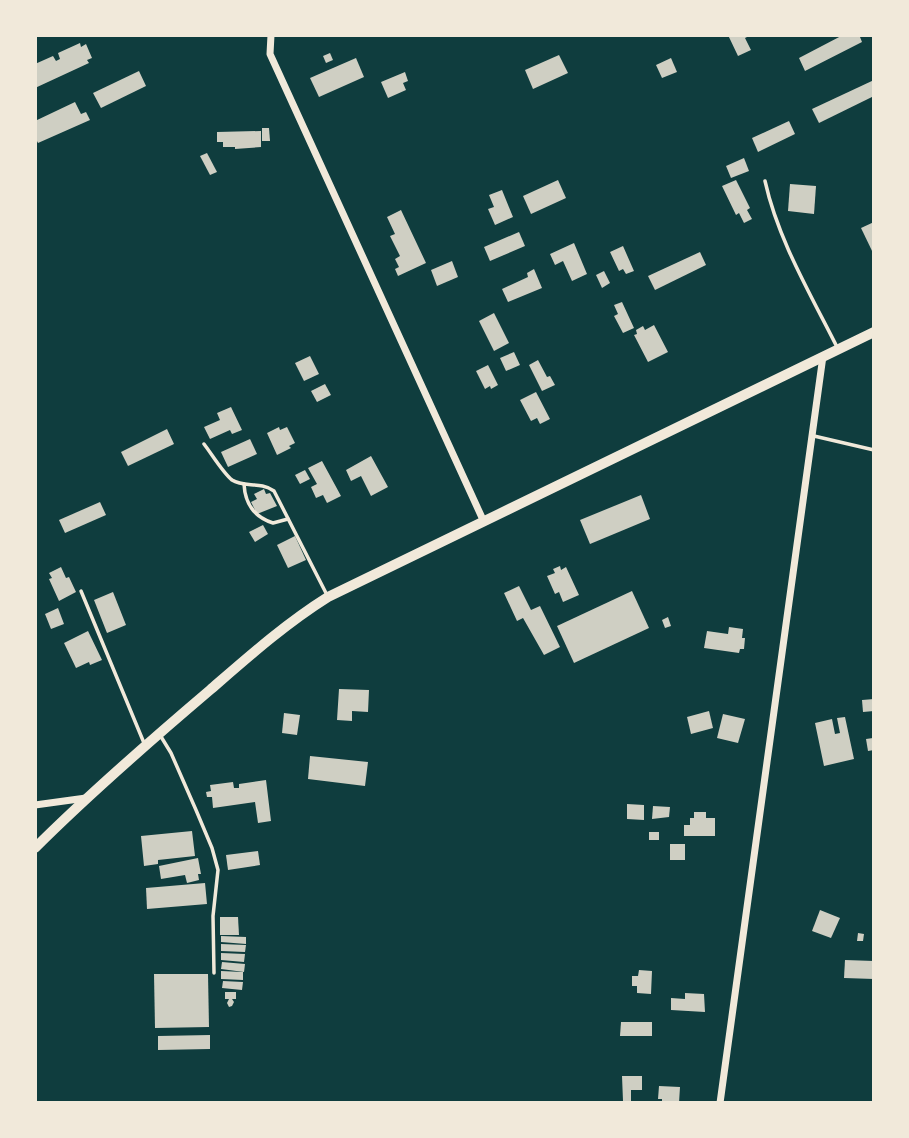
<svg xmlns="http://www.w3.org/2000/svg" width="909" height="1138" font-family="Montserrat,sans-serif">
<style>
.building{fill:#cfcfc3}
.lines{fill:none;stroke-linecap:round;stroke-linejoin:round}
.service{stroke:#f1e9da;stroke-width:3.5}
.minor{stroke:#f1e9da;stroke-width:7}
.secondary{stroke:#f1e9da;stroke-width:10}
</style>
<rect width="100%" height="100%" fill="#0f3d3e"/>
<g class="building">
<path d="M728,35h23l-6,3 6,12 -13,6z"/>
<path d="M843,35h22l-5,2 2,5 -57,29 -6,-13z"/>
<path d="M80,43l1,4 5,-3 6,14 -5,2 2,3 -54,25v-24l18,-8 3,5 4,-2 -2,-6z"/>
<path d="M330,53l3,7 -7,3 -3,-7z"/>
<path d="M559,55l9,18 -35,16 -8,-19z"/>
<path d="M356,58l8,19 -45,20 -9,-19z"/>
<path d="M671,58l6,14 -15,6 -6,-13z"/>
<path d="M139,71l7,15 -45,22 -8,-15z"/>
<path d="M405,72l3,9 -5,2 3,7 -18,8 -7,-16z"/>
<path d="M874,80v16l-55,27 -7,-14z"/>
<path d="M75,102l6,12 5,-2 4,8 -52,23 -3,-6v-16z"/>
<path d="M789,121l6,13 -37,18 -6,-14z"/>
<path d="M262,128h7l1,13h-8z"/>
<path d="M261,131v16l-26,2v-2h-12v-5h-6v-10z"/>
<path d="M207,153l10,19 -7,3 -10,-19z"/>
<path d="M744,158l5,13 -18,7 -5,-12z"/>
<path d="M558,180l8,18 -35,16 -8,-18z"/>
<path d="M736,180l14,28 -3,2 5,9 -8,4 -5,-10 -3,2 -14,-29z"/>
<path d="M790,184l26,2 -2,28 -26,-3z"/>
<path d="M502,190l11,27 -18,8 -7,-16 6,-2 -5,-12z"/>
<path d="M401,210l25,53 -28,13 -3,-7 4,-2 -4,-8 5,-3 -10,-20 5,-2 -8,-17z"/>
<path d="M874,222v33l-13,-27z"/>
<path d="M519,232l6,14 -35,15 -6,-14z"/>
<path d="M574,243l13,31 -15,7 -9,-20 -8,4 -5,-11z"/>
<path d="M623,246l11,25 -8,3 -3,-5 -4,2 -9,-19z"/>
<path d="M700,252l6,13 -51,25 -7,-14z"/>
<path d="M452,261l6,16 -21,9 -6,-16z"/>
<path d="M534,269l8,19 -34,14 -6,-13 26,-12 -1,-4z"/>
<path d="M604,271l6,12 -8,5 -6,-13z"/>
<path d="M622,302l12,26 -11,5 -9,-17 4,-2 -4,-9z"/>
<path d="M494,313l15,30 -15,8 -15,-30z"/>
<path d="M654,325l14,27 -20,10 -14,-27 3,-1 -1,-4 7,-4 2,4z"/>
<path d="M514,352l6,13 -14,6 -6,-13z"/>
<path d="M310,356l9,18 -15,7 -9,-18z"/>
<path d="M538,360l9,17 3,-1 5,9 -13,6 -13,-26z"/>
<path d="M488,365l10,20 -7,4 -1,-3 -5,3 -9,-18z"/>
<path d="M325,384l6,11 -14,7 -6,-11z"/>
<path d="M536,392l14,27 -10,5 -3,-6 -6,3 -11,-21z"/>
<path d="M231,407l11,23 -10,4 -2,-4 -20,9 -6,-12 16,-7 -3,-7z"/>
<path d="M279,427l1,3 7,-3 8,16 -6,3 2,2 -14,7 -10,-22z"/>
<path d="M167,429l7,15 -46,22 -7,-14z"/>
<path d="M250,439l7,15 -29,13 -7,-15z"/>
<path d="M371,456l17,31 -17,9 -10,-20 -10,5 -5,-11z"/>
<path d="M322,461l19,35 -14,7 -4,-8 -7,3 -5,-11 6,-3 -9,-16z"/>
<path d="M305,470l5,9 -10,5 -5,-9z"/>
<path d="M264,489l2,5 4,-1 7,13 -20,8 -6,-12 6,-3 -3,-5z"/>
<path d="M641,495l9,24 -60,25 -10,-24z"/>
<path d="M100,502l6,13 -41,18 -6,-13z"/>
<path d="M263,525l5,9 -13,8 -6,-10z"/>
<path d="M295,536l11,24 -18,8 -11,-23z"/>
<path d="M560,566l1,4 5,-3 13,28 -16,7 -4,-10 -4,2 -8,-18 8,-3 -2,-4z"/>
<path d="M61,567l5,11 3,-1 7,15 -17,9 -10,-22 3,-1 -3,-5z"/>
<path d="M519,586l12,24 9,-4 20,41 -16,8 -21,-37 -6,3 -13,-28z"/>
<path d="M632,591l17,37 -75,35 -17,-37z"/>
<path d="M113,592l13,33 -19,8 -13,-33z"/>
<path d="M58,608l6,16 -13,5 -6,-15z"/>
<path d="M668,617l3,9 -6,2 -3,-8z"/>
<path d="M729,627l14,2 -1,9h3l-1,11h-4l-1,4 -35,-5 3,-17 21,3z"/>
<path d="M88,631l14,29 -12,5 -1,-3 -13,6 -12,-25z"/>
<path d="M339,689l30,1 -1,22 -16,-1v10l-15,-1z"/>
<path d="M874,699v12l-11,1 -1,-12z"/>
<path d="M709,711l4,17 -22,6 -4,-17z"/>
<path d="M284,713l16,2 -3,20 -15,-2z"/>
<path d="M723,714l22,5 -7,24 -21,-5z"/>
<path d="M845,717l9,42 -30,7 -9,-43 17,-4 3,15 5,-1 -3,-15z"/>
<path d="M873,738l1,12 -6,1 -2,-12z"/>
<path d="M310,756l58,6 -3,24 -57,-7z"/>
<path d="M266,780l5,41 -13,2 -3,-21 -42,6 -1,-11h-5l-1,-5 5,-1 -1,-6 23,-3 1,6h5v-4z"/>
<path d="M627,804l17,1v15l-17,-1z"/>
<path d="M653,806l17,1 -1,10 -17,2z"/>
<path d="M694,812h12v6h9v18h-31v-11h6v-7h4z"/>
<path d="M192,831l3,25 -37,4v4l-14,2 -3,-30z"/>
<rect x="649" y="832" width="10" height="8"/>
<rect x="670" y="844" width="15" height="16"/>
<path d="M258,851l2,14 -32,5 -2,-15z"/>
<path d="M198,858l3,16h-3l1,6 -12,3 -2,-8 -24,4 -2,-13z"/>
<path d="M205,883l2,21 -60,5 -1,-21z"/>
<path d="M820,910l20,8 -9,20 -19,-7z"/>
<path d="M220,917h18l1,18h-19z"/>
<path d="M858,933l6,1 -1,7h-6z"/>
<path d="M221,936l25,1v7l-25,-2z"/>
<path d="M221,944l25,1 -1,7 -24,-1z"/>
<path d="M221,953l24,1 -1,8 -23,-2z"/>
<path d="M845,960l29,1v18l-30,-1z"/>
<path d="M222,962l23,2 -1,8 -23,-3z"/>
<path d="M639,970l13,1 -1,23 -14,-1v-7h-5v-10h6z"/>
<path d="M221,971l22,1v8l-22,-1z"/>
<path d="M154,974h54l1,53 -54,1z"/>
<path d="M223,981l20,1 -1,8 -20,-2z"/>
<path d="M225,992h11v7h-4l2,3 -2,4 -3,1 -2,-4 2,-4h-4z"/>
<path d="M685,993l19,1 1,18 -34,-2v-12l14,1z"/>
<path d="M621,1022h31v14h-32z"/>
<path d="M210,1035v14l-52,1v-14z"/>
<path d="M622,1076h20v14h-11v11h-8z"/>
<path d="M659,1086l21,1 -1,16h-17v-4h-4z"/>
</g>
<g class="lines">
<g class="service">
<path d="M765,181c13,59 46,114 73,168"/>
<path d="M814,436l60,14"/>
<path d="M204,444c7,9 19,29 28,36 12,8 28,1 42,11l53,104"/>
<path d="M244,484c1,20 10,33 29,39l15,-4"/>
<path d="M81,591l63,152"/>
<path d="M160,735l11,18 25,57 16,38 6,22 -5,46 1,57"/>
</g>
<g class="minor">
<path d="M271,35l-1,19 214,468"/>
<path d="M35,805l51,-7"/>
<path d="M720,1103l103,-747"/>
</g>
<path class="secondary" d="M35,848c56,-56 115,-107 175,-158 38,-33 75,-66 118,-93l546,-265"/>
</g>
<rect width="909" height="1138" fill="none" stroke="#f1e9da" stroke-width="74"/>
</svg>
